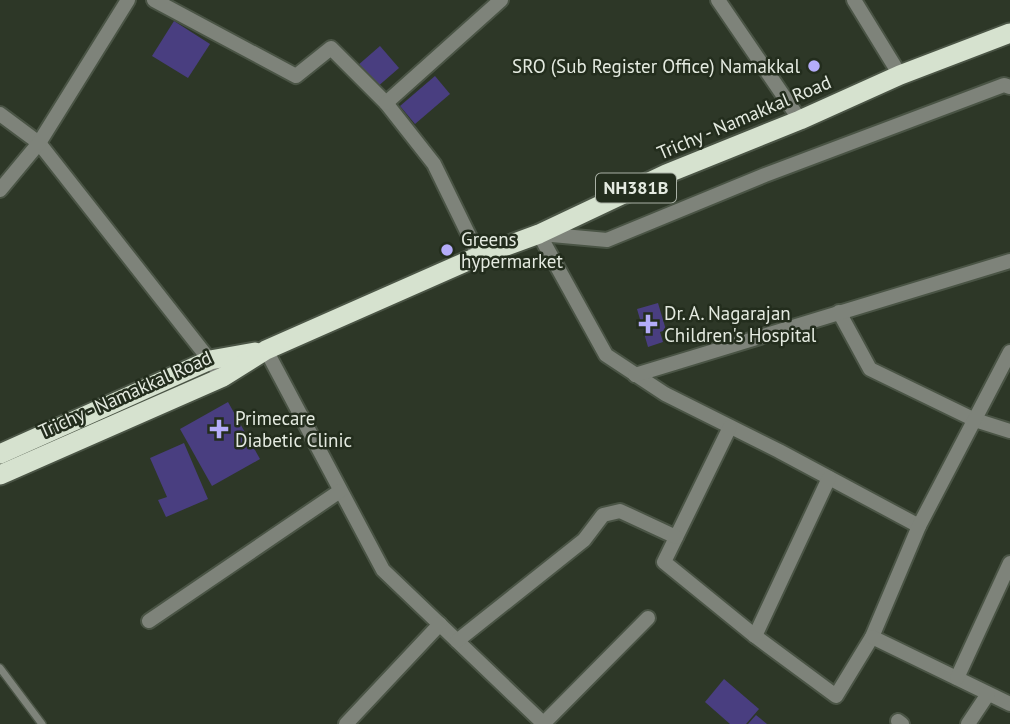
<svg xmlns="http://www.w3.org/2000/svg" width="1010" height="724" font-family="'PT Sans',sans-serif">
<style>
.building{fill:#493e80}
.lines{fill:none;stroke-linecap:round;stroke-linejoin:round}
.service-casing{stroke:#4a5445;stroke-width:10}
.minor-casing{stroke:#4a5445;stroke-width:18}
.trunk-casing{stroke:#4a5445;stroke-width:23}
.service{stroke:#7e837a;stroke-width:7}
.minor{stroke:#7e837a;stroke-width:14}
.trunk{stroke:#d6e2cf;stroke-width:19}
.poi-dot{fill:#b4acf9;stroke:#232d1d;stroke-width:2.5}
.labels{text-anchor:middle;stroke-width:5;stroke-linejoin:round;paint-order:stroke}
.shield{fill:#232d1d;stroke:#aab1a6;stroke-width:2}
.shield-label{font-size:18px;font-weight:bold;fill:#e4eae0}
.poi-label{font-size:19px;fill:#e4eae0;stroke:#232d1d;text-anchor:start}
.street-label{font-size:19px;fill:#e4eae0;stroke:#232d1d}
</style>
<rect width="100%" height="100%" fill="#2d3727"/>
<g class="building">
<path d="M174,21l36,23 -22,34 -36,-22z"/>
<path d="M380,46l19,22 -23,20 -19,-22z"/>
<path d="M435,76l15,18 -35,30 -15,-18z"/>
<path d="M658,303l8,27 -6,2 3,10 -15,5 -11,-38z"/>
<path d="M228,402l32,57 -48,27 -32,-57z"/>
<path d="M184,443l24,56 -42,18 -8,-17 9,-3 -17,-39z"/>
<path d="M724,679l35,30 -13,15h-16l-25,-22z"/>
<path d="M756,715l11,9h-19z"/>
</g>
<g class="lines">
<g class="service-casing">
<path id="service" d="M0,668l42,56"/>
</g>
<g class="minor-casing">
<g id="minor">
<path d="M154,0l142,76 35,-28 55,55 48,61 45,92"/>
<path d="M718,0l82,120"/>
<path d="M854,0l46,75"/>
<path d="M386,103l115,-103"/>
<path d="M0,114l39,29 184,234"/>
<path d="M0,190l39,-47 89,-143"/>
<path d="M539,234l67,121 59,39 114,57 140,75"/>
<path d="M541,234l66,6 158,-65 239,-90 6,2"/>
<path d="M839,312l31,57 105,51 35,11"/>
<path d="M266,350l117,220 161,154"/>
<path d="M635,375l375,-114"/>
<path d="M730,427l-66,135 91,74 81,60 36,-59 47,-111 91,-174"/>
<path d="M149,621l191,-130"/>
<path d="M755,636l74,-158"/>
<path d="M872,637l138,67"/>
<path d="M457,641l127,-101 19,-25 17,-4 56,26"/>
<path d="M957,678l53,-115"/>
<path d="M898,721l4,3"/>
<path d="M346,724l94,-100"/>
<path d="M543,724l105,-106"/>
<path d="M968,724l20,-30"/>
</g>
</g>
<g class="trunk-casing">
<g id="trunk">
<path d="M0,454l210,-94 45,-8"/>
<path d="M0,475l223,-98 43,-27 213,-94 60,-22 127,-60 134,-54 100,-45 110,-42"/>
</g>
</g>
<use href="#service" class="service"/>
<use href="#minor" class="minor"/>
<use href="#trunk" class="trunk"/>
</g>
<g class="poi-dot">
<circle cx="814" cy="66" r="7"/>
<circle cx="447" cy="250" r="7"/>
<path d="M644.5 313.5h7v7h7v7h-7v7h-7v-7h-7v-7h7z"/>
<path d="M215.5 418.5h7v7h7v7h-7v7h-7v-7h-7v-7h7z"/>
</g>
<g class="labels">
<rect class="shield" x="596" y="173.5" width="80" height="29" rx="5"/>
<g class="shield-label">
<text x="636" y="194">NH381B</text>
</g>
<g class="poi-label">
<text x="800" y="73" text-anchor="end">SRO (Sub Register Office) Namakkal</text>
<text x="461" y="246">Greens<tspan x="461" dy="22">hypermarket</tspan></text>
<text x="664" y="320">Dr. A. Nagarajan<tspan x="664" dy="22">Children's Hospital</tspan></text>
<text x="235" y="425">Primecare<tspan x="235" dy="22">Diabetic Clinic</tspan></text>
</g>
<g class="street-label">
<text transform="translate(744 117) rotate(-23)" y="7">Trichy - Namakkal Road</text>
<text transform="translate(125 394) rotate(-24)" y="7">Trichy - Namakkal Road</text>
</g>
</g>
</svg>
